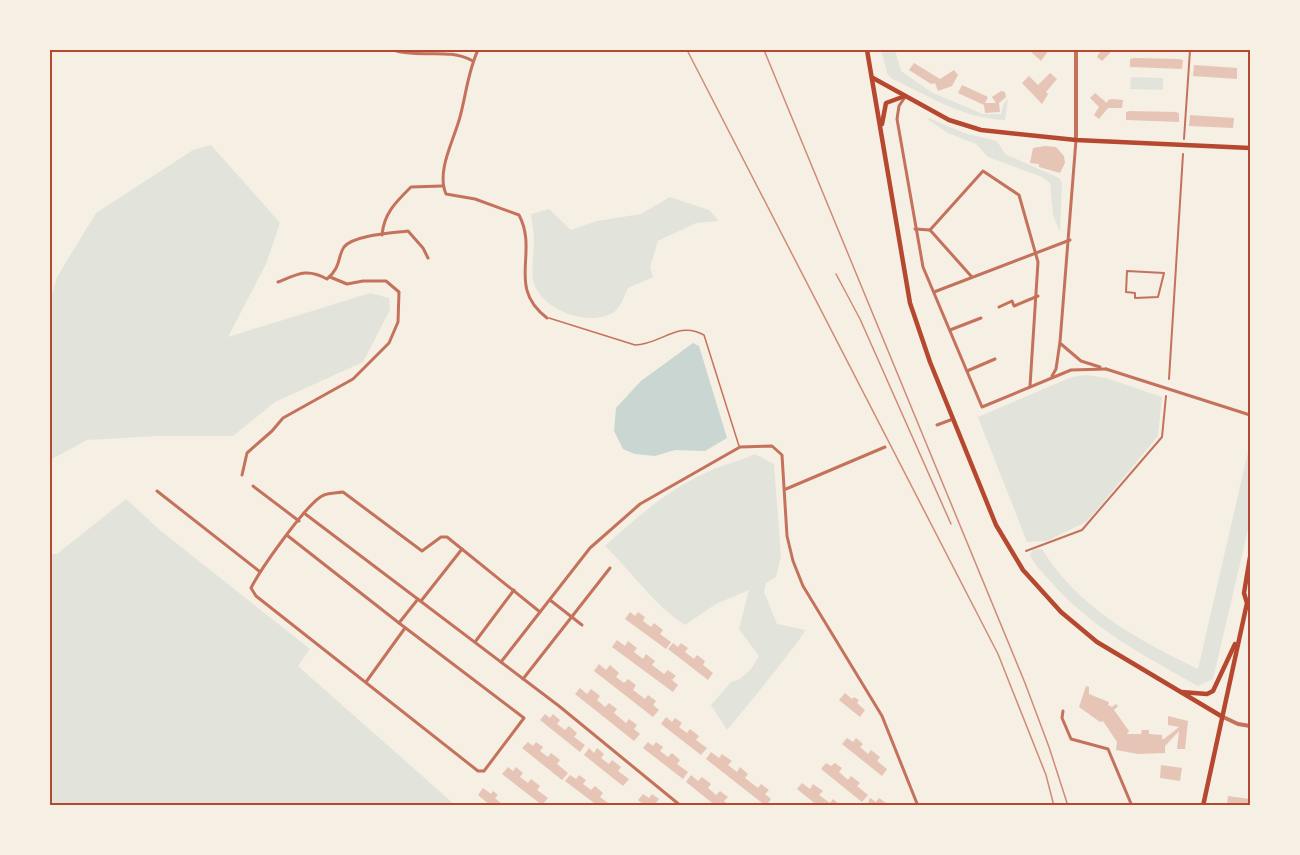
<svg xmlns="http://www.w3.org/2000/svg" width="1300" height="855" font-family="'Zilla Slab',serif">
<style>
.green{fill:#e2e4dc}
.water{fill:#c9d6d2}
.building{fill:#e6c5b7}
.lines{fill:none;stroke-linecap:round;stroke-linejoin:round}
.service{stroke:#c5725c;stroke-width:1.5}
.pedestrian{stroke:#c5725c;stroke-width:2}
.minor{stroke:#c5725c;stroke-width:3}
.tertiary{stroke:#c5725c;stroke-width:4}
.secondary{stroke:#b5482f;stroke-width:4.5}
.rail{stroke:#cf8b77;stroke-width:1.5}
.neatline{fill:none;stroke:#b5482f;stroke-width:2}
</style>
<rect width="100%" height="100%" fill="#f6efe4"/>
<g class="green">
<path d="M881,50h14l6,21 30,21 52,22h18l2,-9 5,-6 -3,21c-44,-2 -76,-24 -114,-42l-4,-5z"/>
<path d="M1131,77l32,1v12l-33,-1z"/>
<path d="M929,118l35,15 33,8 8,13 54,24 3,5 -2,49 -7,-17 -3,-32 -8,-6 -54,-20 -12,-13 -28,-11 -21,-14z"/>
<path d="M211,145l69,78 -14,41 -38,73 142,-44 19,5 1,12 -27,52 -88,40 -42,34h-73l-73,4 -37,20v-159l7,-24 39,-64 97,-63z"/>
<path d="M670,197l39,13 10,11 -23,2 -38,18 -8,26 3,10 -25,11c-4,8 -7,19 -14,24 -24,16 -75,-2 -81,-32 -2,-12 1,-26 1,-38 0,-9 -2,-18 -3,-28l18,-5 22,21 26,-9 44,-7z"/>
<path d="M1086,375l20,3 56,19 -4,39 -62,75 -10,11 -39,19 -20,1 -49,-125 94,-40z"/>
<path d="M1250,443v78l-37,158 -15,7c-53,-30 -103,-55 -145,-102 -8,-9 -18,-18 -23,-29l3,-5 9,-1c36,59 96,91 156,120z"/>
<path d="M755,454l19,10 7,92 -5,21 -10,6 -2,9 13,32 28,6c-1,7 -67,87 -78,100l-16,-25 20,-23 9,-3 11,-10 8,-13 -20,-27 10,-39 -33,14 -31,21c-31,-20 -53,-53 -80,-79 32,-29 66,-59 107,-76 14,-6 29,-10 43,-16z"/>
<path d="M126,499l35,32 149,118 -12,17 157,139h-405v-251h7z"/>
</g>
<path class="water" d="M693,343l6,3 28,92 -22,13 -30,-1 -20,6 -20,-2 -12,-5 -9,-18 2,-23 25,-27z"/>
<g class="building">
<path d="M1029,50h20l-8,11z"/>
<path d="M1101,50l11,1 -10,10 -5,-4z"/>
<path d="M1134,58l45,1 4,1 -1,9 -52,-2v-8z"/>
<path d="M914,63l26,16 14,-9 4,5 -6,11 -14,5 -3,-8 -4,1 -22,-14z"/>
<path d="M1194,65l43,3v11l-44,-3z"/>
<path d="M1050,73l7,6 -11,13 2,2 -6,10 -20,-21 7,-7 9,9z"/>
<path d="M962,85l26,12 -3,6h11l-4,-6 9,-6 4,1 1,5 -7,6 1,9 -15,1 -1,-8 -26,-12z"/>
<path d="M1095,93l12,10 1,-3 4,-1 11,1 -1,8h-14l-9,11 -5,-4 5,-8 -9,-9z"/>
<path d="M1130,111l46,1 3,1v9l-53,-2v-8z"/>
<path d="M1190,115l44,3 -1,10 -44,-2z"/>
<path d="M1045,146l11,1 8,9 1,7 -5,10 -21,-6v-3l-9,-1 3,-15z"/>
<path d="M630,612l5,4 3,-4 7,5 -2,4 8,6 3,-4 9,7 -3,4 11,8 -5,7 -41,-30z"/>
<path d="M617,640l8,6 3,-5 9,7 -3,4 9,7 3,-5 9,7 -3,4 12,9 4,-4 8,6 -4,4 6,5 -5,7 -61,-45z"/>
<path d="M673,643l5,4 3,-4 7,5 -3,4 9,7 3,-4 8,6 -2,4 10,8 -5,7 -40,-31z"/>
<path d="M599,664l7,6 4,-5 9,8 -3,4 8,6 4,-4 8,6 -3,5 12,9 3,-4 8,6 -3,4 6,5 -6,7 -59,-46z"/>
<path d="M1086,686l3,1v7l20,8 -1,3 4,2 4,-3 2,2 -4,4 15,21 -2,3h14l1,-4h7v4l13,1v4h2l15,-12 -11,-2v-9l20,5 -3,28h-8l2,-18 -14,15v7l-27,1 -22,-4 1,-8 -14,-21 -3,1 -21,-15z"/>
<path d="M580,688l7,6 4,-5 9,7 -3,4 8,7 4,-4 8,6 -3,4 12,10 3,-4 8,6 -3,4 6,5 -6,7 -59,-47z"/>
<path d="M845,693l7,6 2,-2 5,3 -2,3 8,7 -5,7 -21,-17z"/>
<path d="M545,714l5,4 3,-4 7,6 -3,4 8,6 4,-4 8,7 -3,4 11,8 -5,7 -40,-32z"/>
<path d="M666,717l6,5 3,-4 7,5 -3,4 8,6 3,-4 9,7 -3,4 11,8 -6,7 -40,-31z"/>
<path d="M847,738l6,4 3,-4 7,6 -3,3 8,7 3,-4 9,7 -3,4 10,8 -5,7 -40,-32z"/>
<path d="M528,742l5,4 3,-4 7,5 -3,4 8,6 3,-4 9,7 -3,4 11,9 -6,7 -40,-32z"/>
<path d="M648,742l5,4 3,-4 7,5 -3,4 8,6 4,-4 8,7 -3,4 11,8 -5,7 -40,-31z"/>
<path d="M589,748l5,5 3,-5 7,6 -3,4 8,6 3,-4 9,7 -3,4 11,8 -6,7 -39,-31z"/>
<path d="M711,752l8,6 3,-4 10,7 -4,4 9,7 3,-5 8,7 -3,4 13,10 3,-4 8,6 -4,4 6,5 -5,7 -60,-47z"/>
<path d="M826,763l5,3 4,-3 7,5 -3,4 9,8 3,-4 9,7 -3,3 11,9 -6,7 -41,-33z"/>
<path d="M1161,765l21,3 -2,13 -20,-3z"/>
<path d="M508,767l5,4 3,-4 7,6 -3,4 8,6 3,-4 9,7 -3,4 11,8 -6,7 -40,-31z"/>
<path d="M570,775l6,4 3,-4 7,5 -3,4 8,6 4,-4 8,7 -3,4 12,9h-14l-33,-25z"/>
<path d="M691,775l7,6 4,-4 9,7 -3,4 8,7 4,-4 8,6 -4,4 6,5h-14l-30,-24z"/>
<path d="M802,783l8,6 3,-5 10,7 -4,4 11,8 3,-4 8,7h-23l-21,-17z"/>
<path d="M483,788l8,6 2,-3 5,4 -3,3 9,8h-13l-13,-11z"/>
<path d="M643,794l6,4 3,-4 7,5 -3,4 3,3h-14l-7,-6z"/>
<path d="M1228,796l22,3v7h-23z"/>
<path d="M870,798l6,4 3,-4 7,5 -2,3h-17z"/>
</g>
<g class="lines">
<path class="service" d="M549,318l86,27c25,0 43,-25 69,-10l35,111"/>
<g class="pedestrian">
<path d="M1184,139l6,-89"/>
<path d="M1127,271l37,2 -6,24 -23,1v-5l-9,-1z"/>
<path d="M1169,379l14,-225"/>
<path d="M1026,551l56,-21 80,-93 4,-41"/>
</g>
<g class="minor">
<path d="M393,50c28,9 54,-3 80,11"/>
<path d="M478,50c-10,21 -12,45 -18,67 -6,23 -24,54 -14,77l29,5 44,16c20,38 -13,72 28,103"/>
<path d="M905,97l-6,9 -2,13 26,148 59,140 89,-37 35,-1"/>
<path d="M915,229l15,1"/>
<path d="M930,230l53,-59 36,24 19,67 -8,124"/>
<path d="M930,230l41,46"/>
<path d="M382,235c2,-22 14,-33 29,-48l31,-1"/>
<path d="M278,282c20,-8 29,-14 49,-3 15,-13 10,-22 17,-32 9,-12 49,-14 64,-16l15,17 5,10"/>
<path d="M934,292l136,-52"/>
<path d="M999,307l13,-6 2,5 24,-10"/>
<path d="M950,330l31,-12"/>
<path d="M1061,344l20,17 19,6"/>
<path d="M1106,369l144,46"/>
<path d="M967,371l28,-12"/>
<path d="M1052,376l4,-7 4,-27 16,-202"/>
<path d="M937,425l16,-6"/>
<path d="M242,475l5,-22 25,-22 11,-13 70,-39 36,-36 9,-21 1,-30 -13,-11h-23l-16,3 -17,-7"/>
<path d="M253,486l46,35"/>
<path d="M786,489l99,-42"/>
<path d="M157,491l102,80"/>
<path d="M304,513l255,193 122,100"/>
<path d="M288,536l111,87"/>
<path d="M418,599l-19,24 125,95 -40,53h-6l-222,-175 -5,-8c9,-18 57,-87 73,-93 5,-2 13,-2 19,-3l79,59 19,-14h6l93,75"/>
<path d="M550,600l32,25"/>
<path d="M421,601l41,-52"/>
<path d="M475,642l39,-52"/>
<path d="M501,662l89,-114 50,-44 100,-57 32,-1 10,9 5,81 6,25 10,25 79,130 36,90"/>
<path d="M523,679l87,-111"/>
<path d="M366,682l39,-54"/>
<path d="M1063,711l-1,7 9,21 37,10 24,57"/>
</g>
<g class="tertiary">
<path d="M1076,140v-90"/>
<path d="M1221,716l17,8 12,2"/>
</g>
<g class="secondary">
<path d="M867,50l43,253 20,59 66,163 27,45 38,42 36,30 124,74"/>
<path d="M873,78l76,42 32,10 95,10 174,8"/>
<path d="M882,124l4,-21 19,-7"/>
<path d="M1181,692l26,2 6,-3 22,-47"/>
<path d="M1203,806l44,-203 -3,-10 6,-36"/>
</g>
<g class="rail">
<path d="M687,50l311,604 48,121 8,31"/>
<path d="M764,50l261,633 24,64 19,59"/>
<path d="M836,274l24,45 91,205"/>
</g>
</g>
<rect width="1300" height="855" fill="none" stroke="#f6efe4" stroke-width="102"/>
<rect x="51" y="51" width="1198" height="753" class="neatline"/>
</svg>
